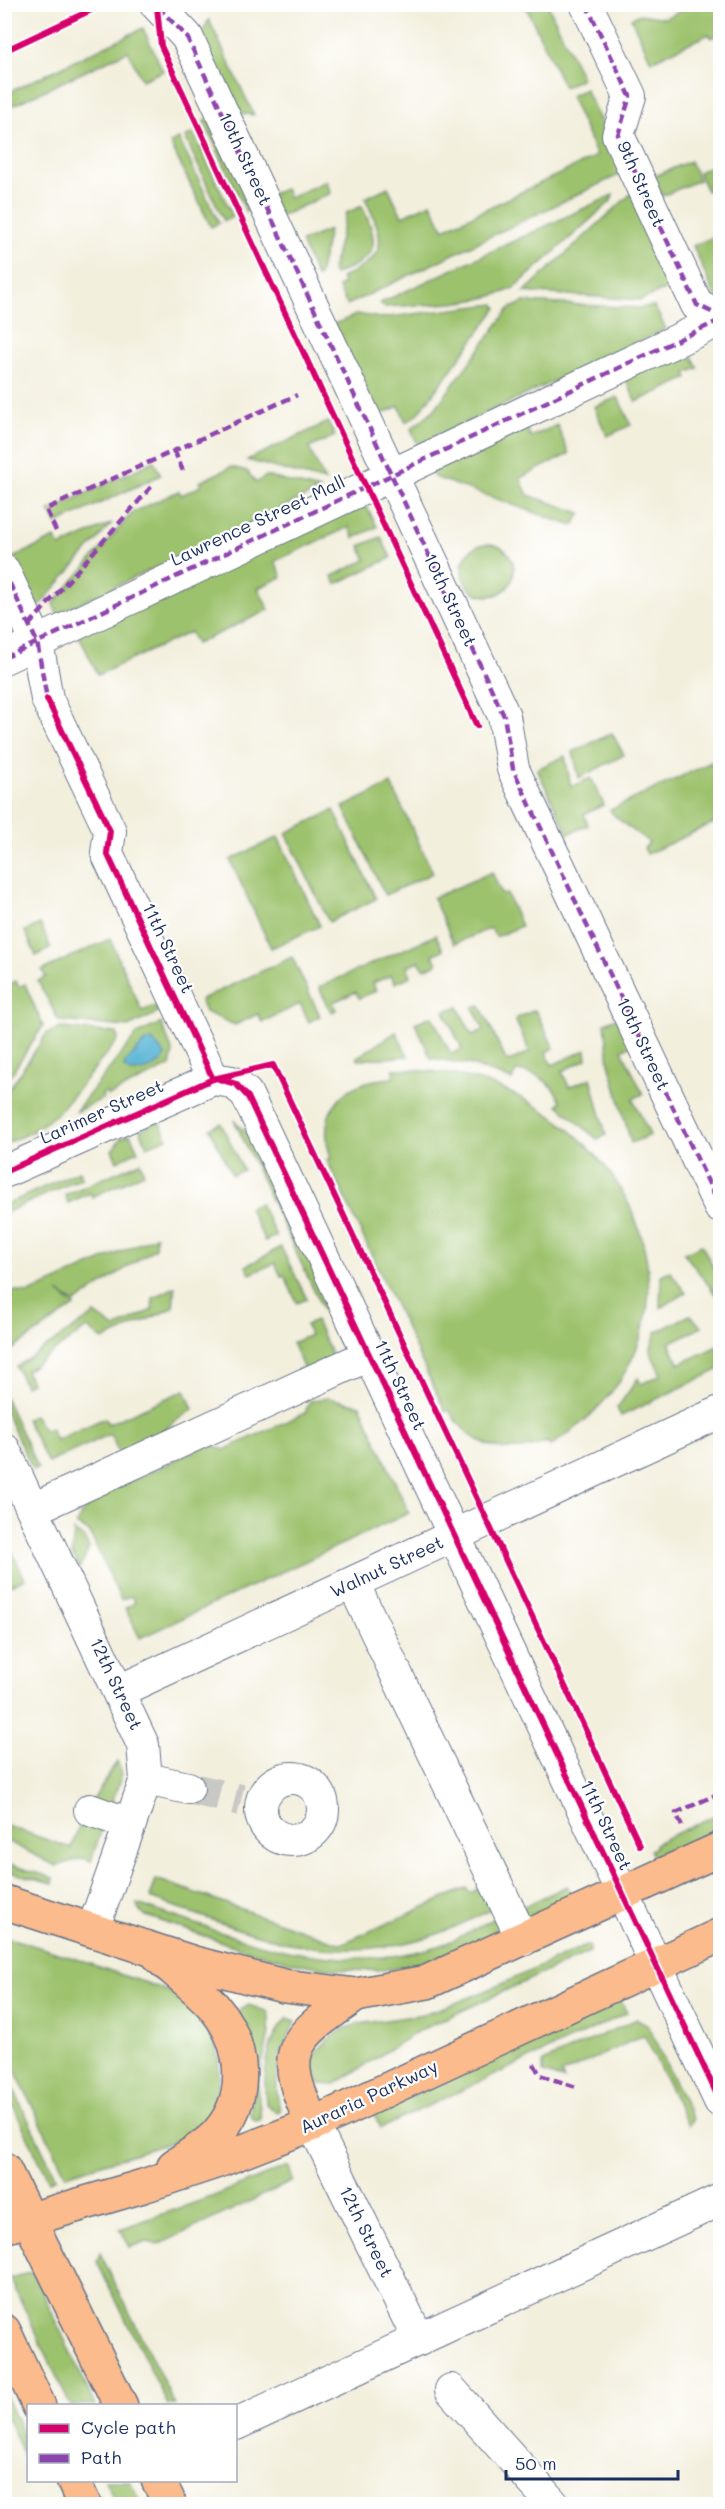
<svg xmlns="http://www.w3.org/2000/svg" width="725" height="2509" font-family="Mali,sans-serif">
<style>
.green{fill:#9dc26d;stroke:#5c7866;stroke-width:1.5}
.water{fill:#56b4d5;stroke:#38729a;stroke-width:1.5}
.lines{fill:none;stroke-linecap:round;stroke-linejoin:round}
.minor-tunnel{stroke:#c8c9c4;stroke-width:32;stroke-dasharray:32 16;stroke-linecap:butt}
.minor-casing{stroke:#67728a;stroke-width:34}
.major-casing{stroke:#67728a;stroke-width:36}
.minor{stroke:#fff;stroke-width:32}
.major{stroke:#fbbb8c;stroke-width:33}
.quiet{stroke:#8e44ad;stroke-width:4.5;stroke-dasharray:9 4.5;stroke-linecap:butt}
.cycleway-casing{stroke:#fff;stroke-width:10}
.cycleway{stroke:#d6006c;stroke-width:6}
.labels{text-anchor:middle;stroke-width:4.5;stroke-linejoin:round;paint-order:stroke}
.street-label{font-size:18px;fill:#1b2f5e;stroke:#fff}
</style>
<rect width="100%" height="100%" fill="#fff"/>
<filter id="ink" filterUnits="userSpaceOnUse"><feTurbulence type="fractalNoise" baseFrequency=".0167" numOctaves="2"/><feDisplacementMap in="SourceGraphic" scale="12" xChannelSelector="R" yChannelSelector="G"/><feConvolveMatrix kernelMatrix="1 2 1 2 8 2 1 2 1" color-interpolation-filters="sRGB"/></filter>
<filter id="wash" filterUnits="userSpaceOnUse"><feTurbulence type="fractalNoise" baseFrequency=".008" numOctaves="4" result="noise"/><feDisplacementMap in="SourceGraphic" scale="24" xChannelSelector="R" yChannelSelector="G"/><feGaussianBlur stdDeviation="1.35" result="paint"/><feColorMatrix in="noise" values="0 0 0 0 0 0 0 0 0 0 0 0 0 0 0 0 0 1.4 0 .05"/><feComposite in="paint" operator="in"/></filter>
<g filter="url(#wash)">
<rect width="100%" height="100%" fill="#f3efdd"/>
<g class="green">
<path d="M525,5h23l34,73 -18,9z"/>
<path d="M694,5h26v28l-9,5 -2,-4 -58,27 -20,-43 9,-4 25,4z"/>
<path d="M209,20l45,95 -21,-3 -35,-72z"/>
<path d="M143,28l20,43 -21,9 -14,-29 -123,58v-15z"/>
<path d="M585,89l40,83 -278,133 -9,-18 6,-3 -3,-6c48,-23 45,-35 24,-80l23,-11 14,29 29,-13 13,26 153,-73 -27,-60z"/>
<path d="M218,115l42,90 -14,7 -42,-91z"/>
<path d="M193,133l40,84 -9,4 -39,-84z"/>
<path d="M179,139l40,84 -8,4 -41,-84z"/>
<path d="M690,161l9,19 -37,16 -9,-19z"/>
<path d="M720,162v23l-13,6 -9,-19z"/>
<path d="M326,181l5,12 -52,24 -10,-22 16,-6 4,9z"/>
<path d="M634,191l44,93 -37,16 -117,-8z"/>
<path d="M613,195l-2,6 -97,87c-39,18 -88,16 -130,19l-4,-4z"/>
<path d="M362,206c20,43 15,50 -28,69l-2,-5 14,-57z"/>
<path d="M329,230l-10,46 -3,1 -15,-35z"/>
<path d="M720,234v68l-2,1 -25,-57z"/>
<path d="M524,302l115,6 15,-2 12,23 -248,116 -7,-16 24,-20 74,-100z"/>
<path d="M495,304l2,4 -79,106 -12,8 -7,-16 -26,12 -41,-93 26,-11 23,4z"/>
<path d="M675,350l5,11 12,-5 6,12 -12,5 2,5 -52,24 -13,-29z"/>
<path d="M618,397l13,28 -24,11 -13,-29z"/>
<path d="M328,422l7,14 -26,12 16,33 -78,-21z"/>
<path d="M524,422l7,15 26,-12 12,29 -49,24 8,17 53,18 -8,13 -139,-49 -5,-11z"/>
<path d="M154,461l7,14 -105,49 -7,-13z"/>
<path d="M231,467l16,4 9,12 10,-7 54,14 -263,124 -4,-10 80,-92 46,-21 2,4 20,-9 -2,-4z"/>
<path d="M366,505l11,22 -23,11 -5,-11 -74,34 7,16 -24,11 11,22 -73,34 -6,-12 -92,43 -21,-43 271,-126 3,6z"/>
<path d="M112,523l-79,90 -25,-53 47,-22 5,9z"/>
<path d="M381,537l10,21 -55,26 -4,-8 34,-16 -6,-14z"/>
<circle cx="488" cy="570" r="26"/>
<path d="M612,733l12,22 -45,23 -6,-26z"/>
<path d="M565,756l6,31 20,-9 13,27 -20,9 4,11 -20,9 -31,-65z"/>
<path d="M720,758v62l-73,34 -3,-6 5,-5c-10,-10 -34,-23 -39,-33z"/>
<path d="M391,784l42,89 -48,22 -42,-88z"/>
<path d="M334,810l42,89 -47,23 -43,-89z"/>
<path d="M278,837l42,89 -49,22 -41,-88z"/>
<path d="M492,872l10,23 5,-1 14,32 -25,11 -5,-9 -37,16 -21,-46z"/>
<path d="M40,924l11,24 -15,8 -11,-25z"/>
<path d="M436,935l7,15 -10,5 4,9 -13,5 -5,-8 -12,5 4,10 -16,7 -4,-8 -18,8 3,8 -17,7 -3,-6 -23,10 3,8 -5,2 -12,-25z"/>
<path d="M110,939l32,72 13,-5 3,7 -30,14 -69,-6 -21,-40 8,-4 -4,-7z"/>
<path d="M292,957l28,59 -11,6 -9,-18 -38,18 -4,-8 -23,11 -30,-13 -5,-12z"/>
<path d="M16,981l3,6 6,-3 18,42 -38,58v-97z"/>
<path d="M480,1005l27,57 23,-10 -15,-33 20,-9 19,38 -8,4 6,13 34,-15 1,9 -25,12 7,16 22,-9 15,57 -9,4 -39,-34 3,-4c-9,-18 -24,-29 -45,-30l-4,9 -40,-15 -41,-7 -16,-35 17,-7 19,38 11,-5 -18,-38 14,-4 14,28 12,-5 -11,-22z"/>
<path d="M619,1017l14,27 -11,6 21,44 -10,5 17,36 -19,8 -22,-80 -4,-40z"/>
<path d="M161,1023l12,29 -3,14 -62,30 -2,-3 -4,1 2,4 -29,14 62,-78z"/>
<path d="M61,1028l56,5 1,7 -60,73 -23,17 -30,14v-49l42,-62z"/>
<path d="M396,1032l12,24 -50,4 -1,-3z"/>
<path d="M394,1069c33,1 66,4 98,16 165,62 223,259 58,361l-3,-4c-41,16 -74,6 -98,-32l-4,1 -118,-251 4,-2c-16,-50 14,-78 62,-80z"/>
<path d="M234,1120l20,21 94,199 -9,4z"/>
<path d="M159,1121l8,17 -20,8 -7,-16z"/>
<path d="M221,1123l22,47 -11,5 -22,-46z"/>
<path d="M130,1134l8,17 -21,10 -5,-11 9,-12z"/>
<path d="M140,1162l4,11 -52,24 -2,-4 -22,10 -3,-8z"/>
<path d="M79,1171l3,7 -77,35v-8z"/>
<path d="M260,1203l16,33 -11,5 -16,-33z"/>
<path d="M156,1236l-1,12 -80,55 -17,-11 17,14 -65,45 -5,-12v-79l5,1 -3,29 22,3z"/>
<path d="M702,1245l18,36v19l-36,-47z"/>
<path d="M281,1247l26,52 -10,4 -13,-28 -3,1 -6,-13 -25,11 -4,-8z"/>
<path d="M670,1271l16,22 -26,15 1,-33z"/>
<path d="M175,1287l-2,21 -70,32 -16,-12 -61,43 5,12 -6,3 -9,-19 79,-53 20,14 37,-18 1,-12z"/>
<path d="M690,1315l12,12 -33,16 10,21 41,-19v24l-99,47 -4,-8 21,-30 3,6 20,-9 -11,-24 6,-19z"/>
<path d="M316,1321l18,39 -27,16 -15,-33 18,-8 -4,-10z"/>
<path d="M185,1390l8,19 -26,18 2,7 -46,27 -13,-27 -62,29 -22,-44 8,-4 11,16 5,-3 6,12 49,-22 3,6z"/>
<path d="M5,1397l33,71 -5,2 -28,-59z"/>
<path d="M328,1398l32,7 49,108 -269,125 -15,-30 10,-5 -4,-7 -10,4 -31,-67 -14,-9 8,-14 14,-13 113,-54 13,7 81,-37 5,-12z"/>
<path d="M74,1531l11,8 4,9 -9,20 -8,-13z"/>
<path d="M4,1535l21,44 -15,6 -5,-12z"/>
<path d="M117,1761l5,13 -13,36 -17,-8z"/>
<path d="M720,1813v14l-66,31 -4,-8 5,-3 -1,-3z"/>
<path d="M83,1815l21,8 -13,38 -8,-3 -27,8 -51,-26 -1,-15 67,23z"/>
<path d="M5,1863l49,15 -1,5 -48,-12z"/>
<path d="M156,1879l185,65 126,-56 3,5 12,-6 11,22c-22,10 -45,23 -68,29 -106,31 -177,-7 -275,-40z"/>
<path d="M567,1886l5,11 -45,21 -5,-11z"/>
<path d="M137,1904c101,33 190,75 298,43 21,-6 42,-20 62,-30l5,13c-27,12 -56,27 -85,34 -92,23 -185,-20 -271,-48l-8,-7z"/>
<path d="M5,1937c39,11 78,24 117,38 20,7 45,13 63,26 26,19 38,54 33,85 -4,25 -13,43 -36,53l-116,36 -61,-125z"/>
<path d="M586,1945l4,2 -1,5 -171,79 -84,54 -13,-1c-28,-15 4,-44 21,-54 16,-10 62,-10 84,-17 55,-17 107,-44 160,-68z"/>
<path d="M620,1999l7,14 -246,115 -7,-14z"/>
<path d="M249,2005l19,7c6,25 -9,49 -10,75 -1,12 4,21 2,33l-5,1 -5,-7 3,-23 -14,-76 1,-5z"/>
<path d="M287,2018l9,3c-18,33 -24,52 -16,90l-4,1 -10,-8c-3,-29 0,-64 21,-86z"/>
<path d="M637,2019l10,5 46,96 -5,6 -44,-91 -83,39 3,6 -21,-7v-11z"/>
<path d="M5,2071l51,107 -7,3 -44,-92z"/>
<path d="M285,2167h4l4,14 -135,64 -10,-3 -18,5 -10,-18 94,-33z"/>
<path d="M100,2253l75,152h-7l-71,-143z"/>
<path d="M33,2272l62,133h-25l-60,-127z"/>
<path d="M5,2396l23,50v17l-23,-50z"/>
<path d="M105,2481h25l11,23h-25z"/>
</g>
<path class="water" d="M152,1040l13,15c-4,13 -23,17 -35,17l-6,-5 1,-4 20,-21z"/>
</g>
<g filter="url(#ink)">
<g class="lines">
<path class="minor-tunnel" d="M188,1788l53,12"/>
<g class="minor-casing">
<g id="minor">
<path d="M156,4l31,33 317,679 9,53 207,438"/>
<path d="M586,4l44,92 -12,39 79,170 23,11"/>
<path d="M4,571l33,71 10,57 63,132 -3,22 106,226"/>
<path d="M4,658l716,-338"/>
<path d="M4,1172l209,-93 19,3 14,11 474,1008"/>
<path d="M4,1449l139,296 3,34 -53,150"/>
<path d="M33,1509l336,-154"/>
<path d="M353,1583l170,357"/>
<path d="M119,1691l601,-279"/>
<circle cx="292" cy="1809" r="31"/>
<path d="M146,1779l42,9"/>
<path d="M90,1810l40,14"/>
<path d="M313,2124l106,216"/>
<path d="M451,2390l102,114"/>
<path d="M236,2424l484,-224"/>
</g>
</g>
<g class="major-casing">
<g id="major">
<path d="M4,1902l190,61 90,23 72,9 71,-13 293,-133"/>
<path d="M160,1958c18,16 39,31 54,49 31,37 37,92 1,129 -12,12 -27,20 -41,30"/>
<path d="M313,2124c-37,-75 -20,-86 43,-129"/>
<path d="M4,2169l117,237"/>
<path d="M4,2227l139,-41 75,-25 95,-37 407,-189"/>
<path d="M4,2331l35,75"/>
<path d="M73,2480l11,24"/>
<path d="M158,2480l12,24"/>
</g>
</g>
<use href="#minor" class="minor"/>
<use href="#major" class="major"/>
<g class="quiet">
<path d="M586,4l44,92 -12,39 79,170 23,11"/>
<path d="M158,7l29,30 317,679 9,53 207,438"/>
<path d="M174,450l9,21"/>
<path d="M56,531l-10,-22 251,-114"/>
<path d="M4,571l33,71 10,57"/>
<path d="M29,625l123,-139"/>
<path d="M4,658l716,-338"/>
<path d="M682,1826l-6,-13 44,-20"/>
<path d="M534,2064l6,11 39,13"/>
</g>
<g class="cycleway-casing">
<g id="cycleway">
<path d="M157,7l4,39 316,680"/>
<path d="M4,51l100,-47"/>
<path d="M47,699l63,132 -3,22 106,226"/>
<path d="M219,1079l17,5 12,13 472,1004"/>
<path d="M4,1172l209,-93 60,-14 367,781"/>
</g>
</g>
<use href="#cycleway" class="cycleway"/>
</g>
</g>
<g class="labels">
<g class="street-label">
<text transform="translate(245 159) rotate(65)" y="6">10th Street</text>
<text transform="translate(641 184) rotate(66)" y="6">9th Street</text>
<text transform="translate(258 521) rotate(-25)" y="6">Lawrence Street Mall</text>
<text transform="translate(450 600) rotate(65)" y="6">10th Street</text>
<text transform="translate(168 948) rotate(65)" y="6">11th Street</text>
<text transform="translate(643 1044) rotate(65)" y="6">10th Street</text>
<text transform="translate(102 1112) rotate(-24)" y="6">Larimer Street</text>
<text transform="translate(400 1385) rotate(65)" y="6">11th Street</text>
<text transform="translate(387 1567) rotate(-25)" y="6">Walnut Street</text>
<text transform="translate(116 1684) rotate(65)" y="6">12th Street</text>
<text transform="translate(606 1825) rotate(65)" y="6">11th Street</text>
<text transform="translate(369 2097) rotate(-25)" y="6">Auraria Parkway</text>
<text transform="translate(366 2232) rotate(64)" y="6">12th Street</text>
</g>
</g>
<rect width="725" height="2509" fill="none" stroke="#fff" stroke-width="24"/>
<rect x="27" y="2404" width="210" height="78" fill="#ffffff" stroke="#a4acbf" stroke-width="1.5"/>
<rect x="39" y="2424" width="30" height="9" fill="#d6006c" stroke="#a4acbf" stroke-width="1.5"/>
<text x="81" y="2434" font-size="18" fill="#1b2f5e">Cycle path</text>
<rect x="39" y="2454" width="30" height="9" fill="#8e44ad" stroke="#a4acbf" stroke-width="1.5"/>
<text x="81" y="2464" font-size="18" fill="#1b2f5e">Path</text>
<path d="M506 2470v9h172v-9" fill="none" stroke="#1b2f5e" stroke-width="3"/>
<text x="515" y="2470" font-size="18" fill="#1b2f5e" stroke="#ffffff" stroke-width="4.5" paint-order="stroke">50 m</text>
</svg>
